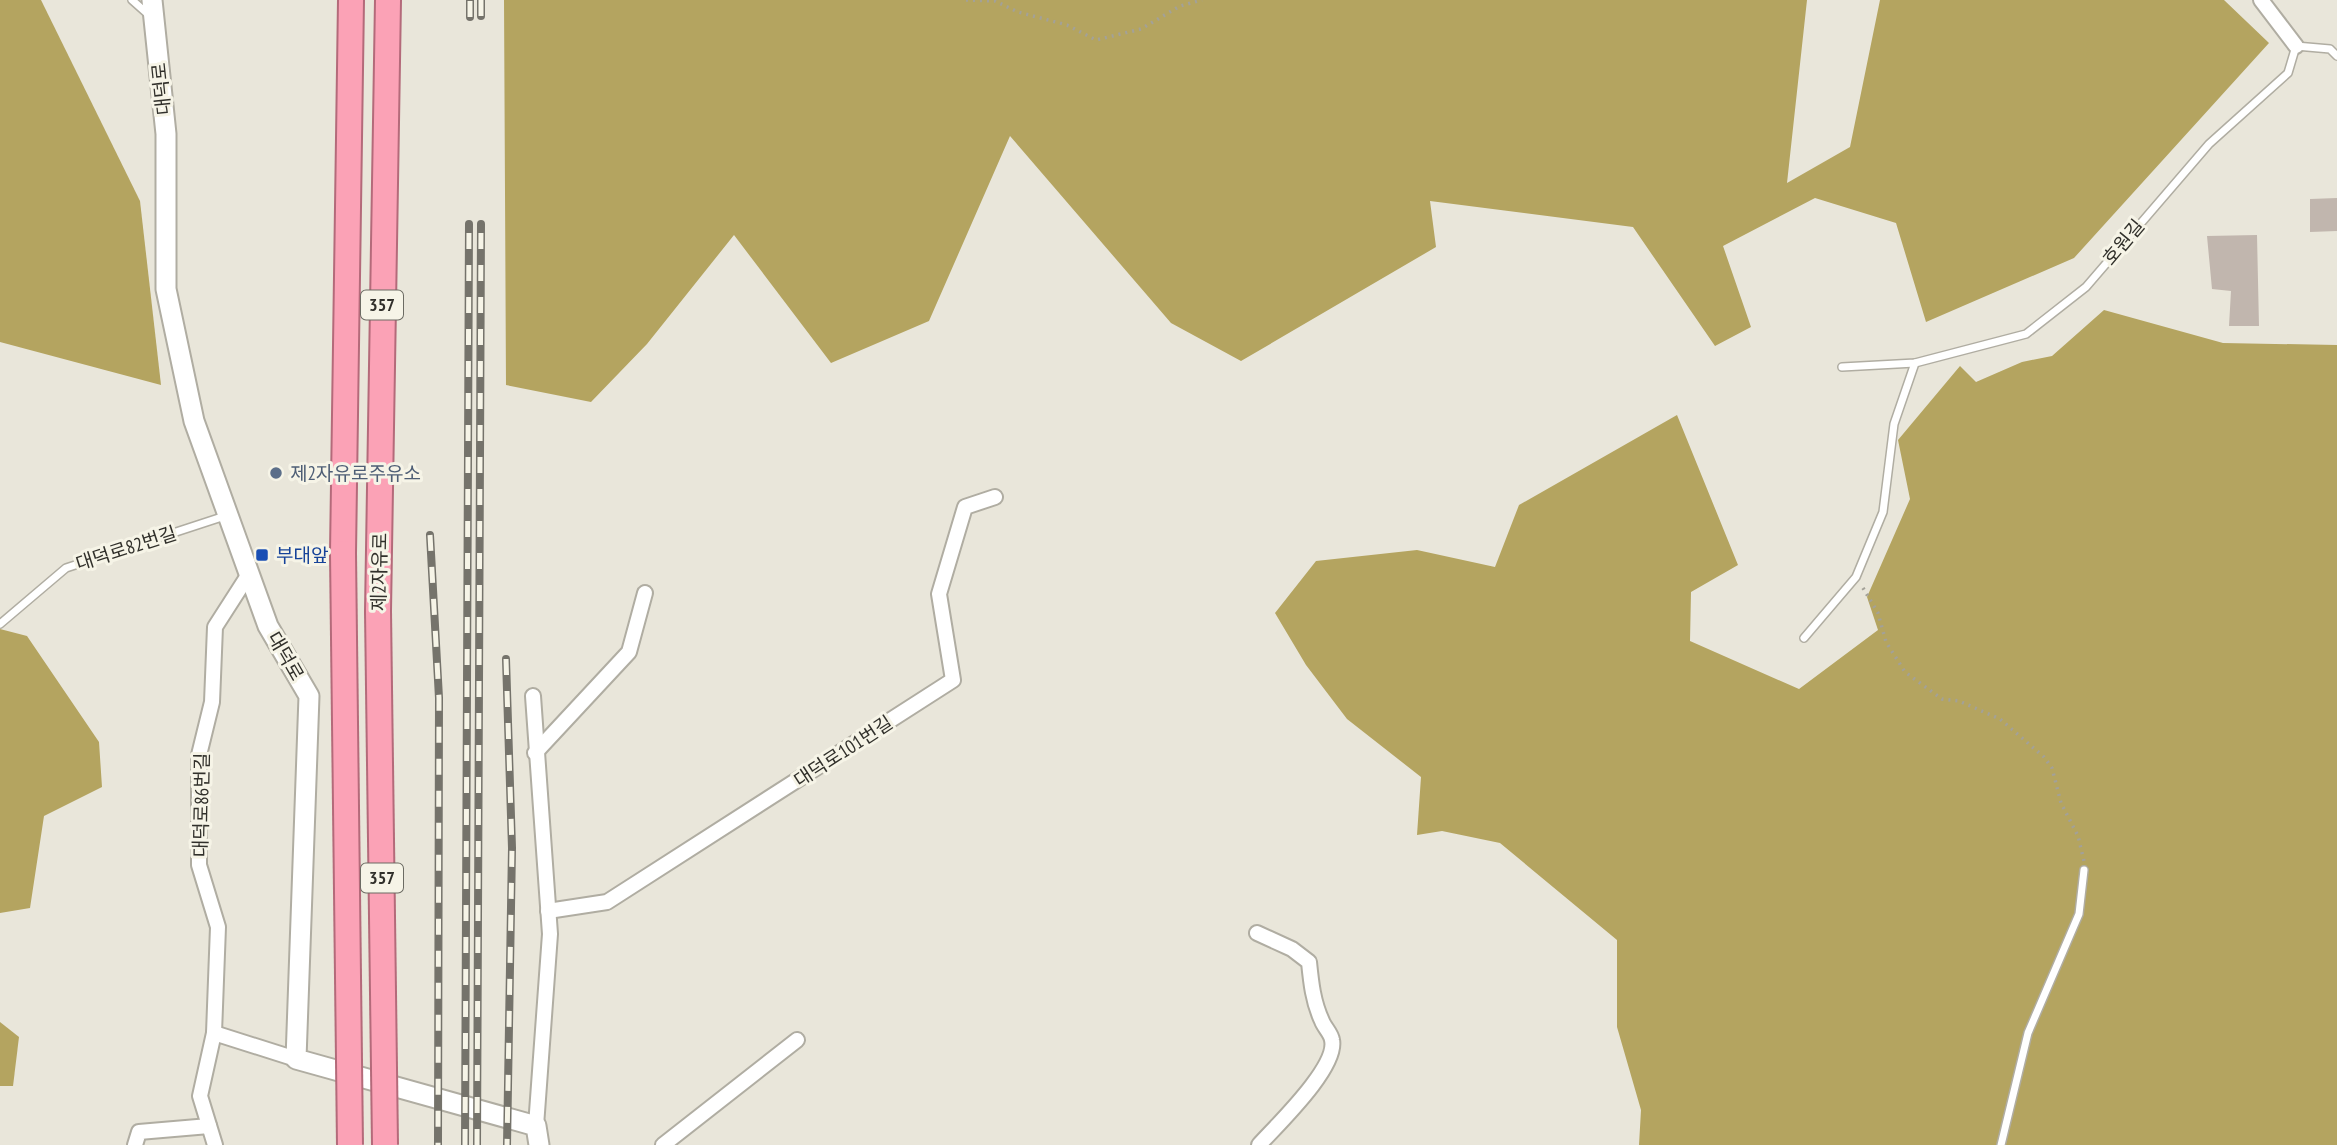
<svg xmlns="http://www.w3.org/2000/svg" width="2337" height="1145" font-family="'PT Sans Narrow','Noto Sans KR',sans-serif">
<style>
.forest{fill:#b4a460}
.building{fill:#c1b6ae}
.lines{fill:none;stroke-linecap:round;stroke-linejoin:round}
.service-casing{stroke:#b0ada2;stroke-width:10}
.minor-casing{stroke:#b0ada2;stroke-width:18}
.tertiary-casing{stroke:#b0ada2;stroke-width:23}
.trunk-casing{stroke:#b46a7a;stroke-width:28}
.path{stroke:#a3a198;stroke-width:3.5;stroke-dasharray:2 5;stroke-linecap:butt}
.service{stroke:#fff;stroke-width:7}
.minor{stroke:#fff;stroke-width:14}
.tertiary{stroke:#fff;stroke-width:19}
.trunk{stroke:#fba2b6;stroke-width:24}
.rail-casing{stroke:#75736b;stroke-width:8}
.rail{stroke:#f6f4e7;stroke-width:5;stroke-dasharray:16;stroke-linecap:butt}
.trunk-bridge-casing{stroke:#b46a7a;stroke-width:28;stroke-linecap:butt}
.trunk-bridge{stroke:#fba2b6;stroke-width:24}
.service-dot{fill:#5c6f8a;stroke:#f6f4e7;stroke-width:2.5}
.transit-dot{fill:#1a4fb4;stroke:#f6f4e7;stroke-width:2.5}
.labels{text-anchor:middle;stroke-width:6;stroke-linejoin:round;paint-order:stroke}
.shield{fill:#f6f4e7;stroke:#6c6b63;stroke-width:2}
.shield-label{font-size:18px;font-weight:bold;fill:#31302b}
.street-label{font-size:19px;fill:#31302b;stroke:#f6f4e7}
.service-label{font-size:19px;fill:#4e5e75;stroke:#f6f4e7;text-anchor:start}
.transit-label{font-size:19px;fill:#164399;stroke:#f6f4e7;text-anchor:start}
</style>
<rect width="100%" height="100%" fill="#e9e6da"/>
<g class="forest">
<path d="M0,0h41l99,201 21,184 -161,-43z"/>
<path d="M504,0h1303l-20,183 63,-36 30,-147h344l45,43 -195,215 -148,64 -30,-99 -81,-25 -92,48 28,81 -36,19 -82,-119 -203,-26 6,46 -195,114 -70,-38 -161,-187 -81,185 -98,42 -97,-128 -87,109 -56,58 -85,-17z"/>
<path d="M2104,310l119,33 114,2v800h-698l2,-35 -24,-83v-87l-117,-97 -58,-12 -25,4 4,-58 -74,-58 -41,-54 -31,-52 41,-52 101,-11 78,17 24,-62 158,-90 61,150 -47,27 -1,49 109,48 79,-59 -11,-33 43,-98 -12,-59 62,-74 16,16 46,-20 30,-6z"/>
<path d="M0,629l27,7 72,106 3,45 -58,29 -14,92 -30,5z"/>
<path d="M0,1022l19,15 -6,49h-13z"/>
</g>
<g class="building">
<path d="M2337,198v33l-27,1v-33z"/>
<path d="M2257,235l2,91h-30l2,-35 -19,-2 -5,-53z"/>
</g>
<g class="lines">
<g class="service-casing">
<g id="service">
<path d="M132,0l18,16"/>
<path d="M1842,367l73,-4 111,-29 60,-47 123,-143 79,-71 8,-27 34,3 7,7"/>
<path d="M0,624l66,-56 162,-53"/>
<path d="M1804,638l52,-61 27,-65 11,-88 21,-61"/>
<path d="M2001,1145l27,-112 51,-119 5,-44"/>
</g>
</g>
<g class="minor-casing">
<g id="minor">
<path d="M2261,0l35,46"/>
<path d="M533,696l17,238 -14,192"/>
<path d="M535,753l94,-101 16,-59"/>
<path d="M548,911l59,-9 346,-222 -14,-86 26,-87 30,-10"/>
<path d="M1257,933l35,16 17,13c2,20 4,40 13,59 2,6 9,12 10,19 6,27 -55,85 -73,105"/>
<path d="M214,1033l82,26"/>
<path d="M135,1145l4,-13 70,-6"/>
<path d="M215,1145l-15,-49 14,-63 4,-106 -19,-62v-110l13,-53 3,-75 34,-53"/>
<path d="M663,1145l134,-105"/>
</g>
</g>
<g class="tertiary-casing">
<path id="tertiary" d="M152,0l14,134v155l28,132 74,205 41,70 -13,363 240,67 3,19"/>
</g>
<g class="trunk-casing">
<g id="trunk">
<path d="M343,553l8,-553"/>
<path d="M378,611l10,-611"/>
</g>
</g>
<g class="path">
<path d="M966,0l29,1 23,11 49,13 29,15 45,-11 39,-23 22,-6"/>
<path d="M1863,588l15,25 8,29 19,30 37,27 17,2 41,18 44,38 8,11 9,35 17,33 6,25"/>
</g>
<use href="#service" class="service"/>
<use href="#minor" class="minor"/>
<use href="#tertiary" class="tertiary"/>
<use href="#trunk" class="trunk"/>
<g class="rail-casing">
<g id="rail">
<path d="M481,16v-16"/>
<path d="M470,17v-17"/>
<path d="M430,535l9,163 -1,447"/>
<path d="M506,659l6,189 -5,297"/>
<path d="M465,1145l4,-921"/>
<path d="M477,1145l4,-921"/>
</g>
</g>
<use href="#rail" class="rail"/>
<g class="trunk-bridge-casing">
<g id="trunk-bridge">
<path d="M343,553l7,592"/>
<path d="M378,611l7,534"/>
</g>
</g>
<use href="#trunk-bridge" class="trunk-bridge"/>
</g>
<circle class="service-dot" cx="276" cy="473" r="7"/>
<rect class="transit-dot" x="255" y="548" width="14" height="14" rx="3.5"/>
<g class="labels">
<g class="shield">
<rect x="361" y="290.5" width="42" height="29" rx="5"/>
<rect x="361" y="863.5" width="42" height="29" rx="5"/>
</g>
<g class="shield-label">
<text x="382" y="311">357</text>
<text x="382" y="884">357</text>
</g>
<g class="street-label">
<text transform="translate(161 89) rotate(-96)" y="7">대덕로</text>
<text transform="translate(2123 242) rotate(-50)" y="7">호원길</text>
<text transform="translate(126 548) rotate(-18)" y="7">대덕로82번길</text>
<text transform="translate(379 572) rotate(-89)" y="7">제2자유로</text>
<text transform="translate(286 656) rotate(60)" y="7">대덕로</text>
<text transform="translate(843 751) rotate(-33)" y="7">대덕로101번길</text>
<text transform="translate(201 805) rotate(-89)" y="7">대덕로86번길</text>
</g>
<g class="service-label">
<text x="290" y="480">제2자유로주유소</text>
</g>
<g class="transit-label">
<text x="276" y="562">부대앞</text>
</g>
</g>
</svg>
